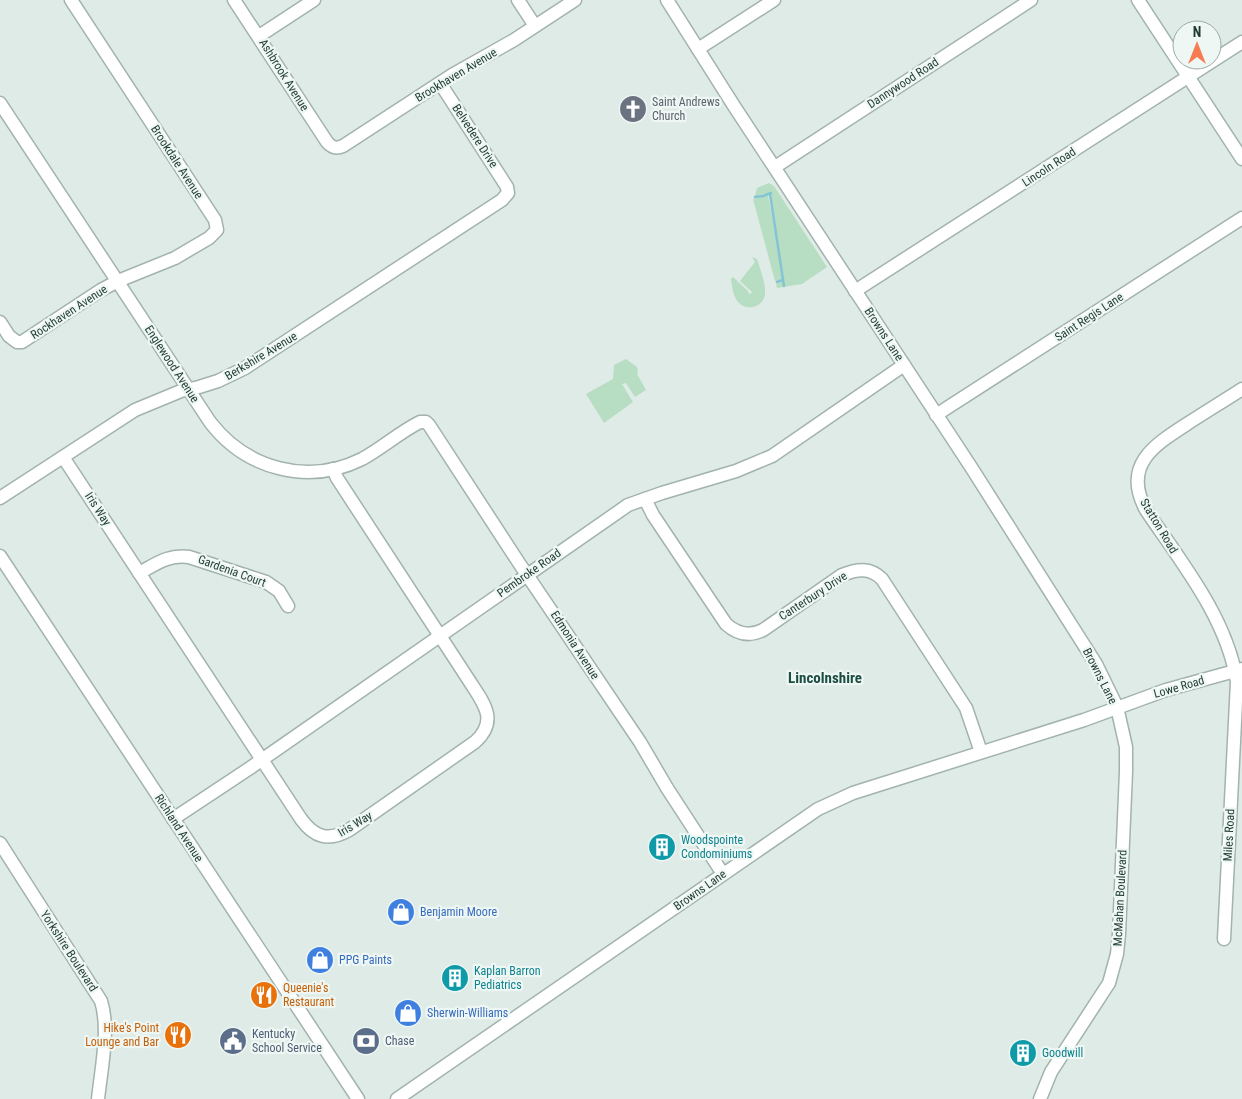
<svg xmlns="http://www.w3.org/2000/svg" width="1242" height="1099" font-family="'Roboto Condensed',sans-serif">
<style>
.green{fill:#b7ddc2}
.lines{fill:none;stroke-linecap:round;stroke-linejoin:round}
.stream{stroke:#84c5d3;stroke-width:2.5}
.minor-casing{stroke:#a2b3ad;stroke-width:15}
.minor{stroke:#fff;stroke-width:12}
.labels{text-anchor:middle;stroke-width:4.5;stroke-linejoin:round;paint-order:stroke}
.street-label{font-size:12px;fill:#1f3b34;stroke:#eff7f4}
.worship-label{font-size:12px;fill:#5b616d;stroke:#eff7f4;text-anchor:start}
.culture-label{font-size:12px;fill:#0d838f;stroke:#eff7f4;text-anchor:start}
.shop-label{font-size:12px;fill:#366cbe;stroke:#eff7f4;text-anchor:start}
.food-label{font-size:12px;fill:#c56008;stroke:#eff7f4;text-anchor:start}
.service-label{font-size:12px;fill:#4e5e75;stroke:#eff7f4;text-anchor:start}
.quarter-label{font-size:15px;font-weight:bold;fill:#1b4e42;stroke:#eff7f4}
</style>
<rect width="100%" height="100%" fill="#dfebe6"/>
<g class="green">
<path d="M769,183l5,3 53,81 -25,17 -25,4 -1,-4 8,-3 -1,5 2,-1 -14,-81v-11l-16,3 2,-8z"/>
<path d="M768,195l16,85 -9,1 -22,-82z"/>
<path d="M752,257l5,2c3,10 9,24 8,35 -1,13 -19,18 -27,8 -5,-6 -6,-16 -7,-23l2,-2 15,14 1,3 3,-1 -1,-2 -11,-10 15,-19z"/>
<path d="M626,359l11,8 1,6 -1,1 9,16 -11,7 -9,-14 -4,1 11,18 -29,21 -18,-29 27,-15 1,-14z"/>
</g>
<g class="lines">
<g class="stream">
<path d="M770,194l14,92"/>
<path d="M755,197l8,-1 8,-3"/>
<path d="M777,282l6,-2"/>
</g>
<g class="minor-casing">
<g id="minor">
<path d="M234,0l93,142c5,6 9,7 16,4l109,-71 62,-35 61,-40"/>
<path d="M518,0l17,26"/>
<path d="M667,0l67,106 237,361 125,197 21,43 9,40v25l-7,162 -2,20 -8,29 -58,89 -11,27"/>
<path d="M1138,0l104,159"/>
<path d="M259,36l55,-36"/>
<path d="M698,49l76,-49"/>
<path d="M0,103l210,319c36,47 98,64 152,37 20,-11 38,-27 58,-37h6l3,3 90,138 121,179 27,46 56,86"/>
<path d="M775,167l256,-167"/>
<path d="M855,291l387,-249"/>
<path d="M0,322l9,14 8,6h5l79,-52 17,-9 57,-23 34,-20 8,-8 -2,-10 -144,-220"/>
<path d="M936,415l306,-197"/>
<path d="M63,457l238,362c13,18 27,23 48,11l126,-88c22,-20 11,-36 -3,-57l-135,-207 -4,-9"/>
<path d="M0,498l135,-88 46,-19 18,-4 19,-6 27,-13 257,-168 6,-7 -1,-6 -67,-104"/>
<path d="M645,499l8,16 73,109c11,10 23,13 37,6l79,-55c15,-6 28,-8 40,4l84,129 15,44"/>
<path d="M0,556l358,543"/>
<path d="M139,573c17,-9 30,-19 50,-16l77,25 13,9 9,15"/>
<path d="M173,819l77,-51 378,-263 34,-12 74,-22 36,-15 132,-91"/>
<path d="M0,843l101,158c9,28 0,69 -3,98"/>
<path d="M1224,939l13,-257c-10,-64 -56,-120 -91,-172 -25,-46 10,-66 44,-88 17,-11 35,-22 52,-33"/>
<path d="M397,1099l421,-290 35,-16 231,-73 82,-30 76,-21"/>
</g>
</g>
<use href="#minor" class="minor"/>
</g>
<defs>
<g id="church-disc" transform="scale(1.4375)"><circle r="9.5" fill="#6b7280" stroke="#eff7f4"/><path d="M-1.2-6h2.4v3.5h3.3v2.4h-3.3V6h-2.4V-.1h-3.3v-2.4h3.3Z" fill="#fff"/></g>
<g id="building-disc" transform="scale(1.4375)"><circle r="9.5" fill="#0f9aa8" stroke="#eff7f4"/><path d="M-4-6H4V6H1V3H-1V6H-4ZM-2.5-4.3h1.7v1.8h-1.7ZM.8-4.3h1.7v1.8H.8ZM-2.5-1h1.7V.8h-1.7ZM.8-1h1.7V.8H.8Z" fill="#fff"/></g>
<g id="shop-disc" transform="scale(1.4375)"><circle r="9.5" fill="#3f7fe0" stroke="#eff7f4"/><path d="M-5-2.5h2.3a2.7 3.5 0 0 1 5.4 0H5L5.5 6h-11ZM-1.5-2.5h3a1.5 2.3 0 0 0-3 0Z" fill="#fff"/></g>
<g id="restaurant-disc" transform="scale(1.4375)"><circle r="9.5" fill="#e8710a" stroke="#eff7f4"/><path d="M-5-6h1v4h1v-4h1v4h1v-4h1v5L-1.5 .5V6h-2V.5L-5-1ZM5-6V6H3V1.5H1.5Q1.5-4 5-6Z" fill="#fff"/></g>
<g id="civic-disc" transform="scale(1.4375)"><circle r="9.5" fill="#5c6f8a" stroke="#eff7f4"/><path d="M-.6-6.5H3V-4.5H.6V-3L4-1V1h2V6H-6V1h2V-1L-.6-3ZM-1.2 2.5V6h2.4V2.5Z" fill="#fff"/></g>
<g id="bank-disc" transform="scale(1.4375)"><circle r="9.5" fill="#5c6f8a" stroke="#eff7f4"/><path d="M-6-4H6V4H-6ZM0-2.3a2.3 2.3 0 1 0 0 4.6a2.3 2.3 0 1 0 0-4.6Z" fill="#fff"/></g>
</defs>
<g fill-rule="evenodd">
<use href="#church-disc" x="633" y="109"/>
<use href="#building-disc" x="662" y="847"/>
<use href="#shop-disc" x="401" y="912"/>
<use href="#shop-disc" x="320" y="960"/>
<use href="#building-disc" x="455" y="978"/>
<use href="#restaurant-disc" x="264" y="995"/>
<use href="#shop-disc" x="408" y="1013"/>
<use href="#restaurant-disc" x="178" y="1035"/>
<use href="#civic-disc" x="233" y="1041"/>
<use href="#bank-disc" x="366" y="1041"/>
<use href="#building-disc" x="1023" y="1053"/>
</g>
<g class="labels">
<g class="street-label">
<text transform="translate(284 75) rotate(58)" y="4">Ashbrook Avenue</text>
<text transform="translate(456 75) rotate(-31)" y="4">Brookhaven Avenue</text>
<text transform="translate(903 83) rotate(-33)" y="4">Dannywood Road</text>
<text transform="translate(475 136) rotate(57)" y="4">Belvedere Drive</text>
<text transform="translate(177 162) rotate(57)" y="4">Brookdale Avenue</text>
<text transform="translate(1049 167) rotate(-33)" y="4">Lincoln Road</text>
<text transform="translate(69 312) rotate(-33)" y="4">Rockhaven Avenue</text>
<text transform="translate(1089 317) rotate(-33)" y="4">Saint Regis Lane</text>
<text transform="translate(884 334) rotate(57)" y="4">Browns Lane</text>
<text transform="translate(261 356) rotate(-31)" y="4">Berkshire Avenue</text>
<text transform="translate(172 364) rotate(57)" y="4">Englewood Avenue</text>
<text transform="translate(98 509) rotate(57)" y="4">Iris Way</text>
<text transform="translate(1159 526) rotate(59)" y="4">Statton Road</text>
<text transform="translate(232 571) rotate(20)" y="4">Gardenia Court</text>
<text transform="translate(529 573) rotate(-35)" y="4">Pembroke Road</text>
<text transform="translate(813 596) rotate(-33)" y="4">Canterbury Drive</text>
<text transform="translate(575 645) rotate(57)" y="4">Edmonia Avenue</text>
<text transform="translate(1100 676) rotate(63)" y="4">Browns Lane</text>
<text transform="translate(1179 687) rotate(-16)" y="4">Lowe Road</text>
<text transform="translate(355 824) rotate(-31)" y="4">Iris Way</text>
<text transform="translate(179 828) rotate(57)" y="4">Richland Avenue</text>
<text transform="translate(1229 835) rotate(-87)" y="4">Miles Road</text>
<text transform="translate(700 890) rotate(-35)" y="4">Browns Lane</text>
<text transform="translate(1120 898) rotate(-87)" y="4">McMahan Boulevard</text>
<text transform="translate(69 951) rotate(57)" y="4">Yorkshire Boulevard</text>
</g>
<g class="worship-label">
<text x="652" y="106">Saint Andrews<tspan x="652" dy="14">Church</tspan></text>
</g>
<g class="culture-label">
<text x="681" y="844">Woodspointe<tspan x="681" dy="14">Condominiums</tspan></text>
<text x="474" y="975">Kaplan Barron<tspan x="474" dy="14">Pediatrics</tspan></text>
<text x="1042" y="1057">Goodwill</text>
</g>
<g class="shop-label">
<text x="420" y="916">Benjamin Moore</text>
<text x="339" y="964">PPG Paints</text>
<text x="427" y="1017">Sherwin-Williams</text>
</g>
<g class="food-label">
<text x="283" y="992">Queenie's<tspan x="283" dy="14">Restaurant</tspan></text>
<text x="159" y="1032" text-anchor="end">Hike's Point<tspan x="159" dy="14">Lounge and Bar</tspan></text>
</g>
<g class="service-label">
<text x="252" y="1038">Kentucky<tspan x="252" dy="14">School Service</tspan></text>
<text x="385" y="1045">Chase</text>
</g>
<g class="quarter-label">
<text x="825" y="683">Lincolnshire</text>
</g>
</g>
<g transform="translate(1197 45)"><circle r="24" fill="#eff7f4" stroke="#9caca7"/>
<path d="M0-4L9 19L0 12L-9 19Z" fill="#f77c51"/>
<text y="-8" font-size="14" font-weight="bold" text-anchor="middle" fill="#1f3b34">N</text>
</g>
</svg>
